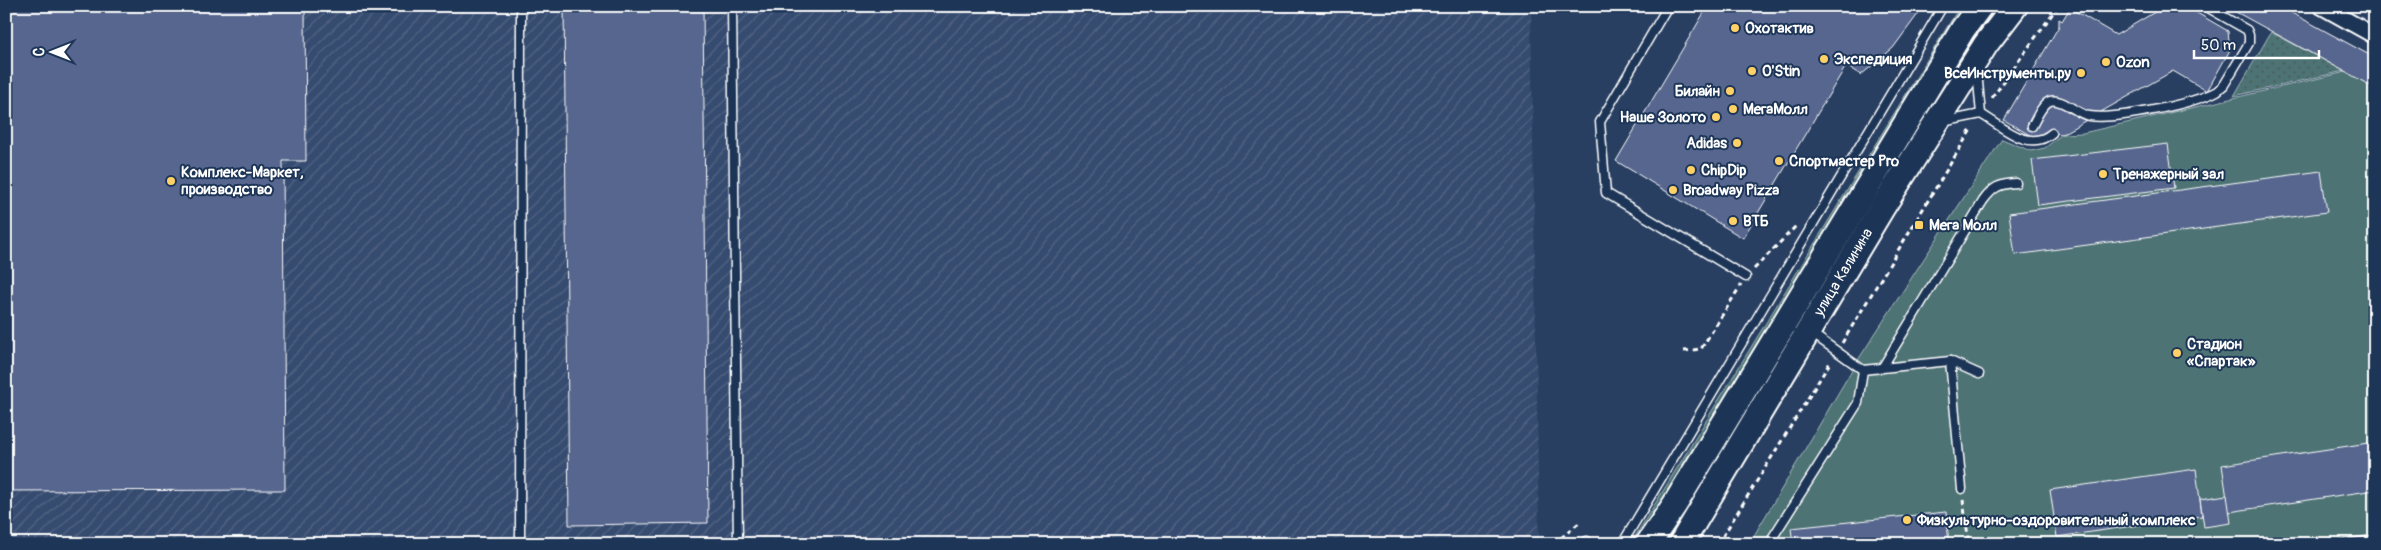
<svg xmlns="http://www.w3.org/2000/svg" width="2381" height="550" font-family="Pangolin,sans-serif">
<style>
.industrial{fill:url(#industrial-furrows)}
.grass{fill:#4d7375;stroke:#a6b9ba}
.park{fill:url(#park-dots);stroke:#a6b9ba}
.building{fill:#56668e;stroke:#fff}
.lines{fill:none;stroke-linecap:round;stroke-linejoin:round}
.service-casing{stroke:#fff;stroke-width:11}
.minor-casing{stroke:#fff;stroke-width:19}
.primary-casing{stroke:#fff;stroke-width:28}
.path{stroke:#fff;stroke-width:3;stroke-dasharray:5 4;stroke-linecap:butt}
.service{stroke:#1d3557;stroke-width:8}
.minor{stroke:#1d3557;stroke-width:15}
.primary{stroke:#1d3557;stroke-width:24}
.poi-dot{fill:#ffd166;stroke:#1d3557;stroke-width:2}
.labels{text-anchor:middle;stroke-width:4;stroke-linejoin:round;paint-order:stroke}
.poi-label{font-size:15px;font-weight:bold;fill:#fff;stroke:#1d3557;text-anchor:start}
.street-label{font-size:15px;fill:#fff;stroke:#1d3557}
</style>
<defs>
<pattern id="industrial-furrows" width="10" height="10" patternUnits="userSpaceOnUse" patternTransform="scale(1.25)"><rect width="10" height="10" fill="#364b6f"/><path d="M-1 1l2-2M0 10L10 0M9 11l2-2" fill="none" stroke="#546685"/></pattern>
<pattern id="park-dots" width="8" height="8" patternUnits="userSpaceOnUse" patternTransform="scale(1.25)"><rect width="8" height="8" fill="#4d7375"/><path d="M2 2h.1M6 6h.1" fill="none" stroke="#4c5a5a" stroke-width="1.8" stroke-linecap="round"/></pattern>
</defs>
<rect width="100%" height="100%" fill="#283f62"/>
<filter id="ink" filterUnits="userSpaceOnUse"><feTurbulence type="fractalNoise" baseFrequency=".02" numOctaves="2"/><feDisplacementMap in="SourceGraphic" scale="10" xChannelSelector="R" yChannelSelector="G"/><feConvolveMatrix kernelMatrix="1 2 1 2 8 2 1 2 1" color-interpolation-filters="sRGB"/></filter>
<g filter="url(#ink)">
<path class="industrial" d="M6,6h1525l8,533 -3,5h-1530z"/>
<g class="grass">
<path d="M1960,6h12l-331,538h-8v-4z"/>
<path d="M2346,72l29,16v456h-626l107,-181 146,-224 29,12 14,-3 17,-14 21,-1z"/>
</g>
<path class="park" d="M2271,32l73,39 -110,25z"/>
<g class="building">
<path d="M6,6h299l1,155h-23l2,329 -279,1z"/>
<path d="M564,6h139l5,517 -139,2z"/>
<path d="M1708,6h216l-31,42 -32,27 -15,-9 -103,172 -127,-77z"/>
<path d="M2165,6h20l43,25 2,19 -23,41 -34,-20 -111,63 -17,-2 -3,4 -9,1 -29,-17 55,-94v-7l3,2 8,-13 46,27z"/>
<path d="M2225,6h54l96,52v30z"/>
<path d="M2168,144l6,44 -136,17 -6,-45z"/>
<path d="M2321,171l6,41 -312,43 -6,-42z"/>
<path d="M2375,442v48l-146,22 -7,-47z"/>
<path d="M2196,469l6,47 -145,21 -7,-47z"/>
<path d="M2227,495l4,28 -27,4 -4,-28z"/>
<path d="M1946,512l3,32h-156l-2,-16z"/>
</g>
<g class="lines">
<g class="service-casing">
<g id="service">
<path d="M732,6l6,538"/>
<path d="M1668,6l-68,116 6,71 140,84"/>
<path d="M1981,114c22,13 48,39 71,19"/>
<path d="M1942,122l39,-8 -4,-43"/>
<path d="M2032,126c4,-7 10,-22 18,-25 11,-4 27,13 39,15 27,4 104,-12 128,-25l7,-6 25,-42v-8l-2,-5 -42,-24"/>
<path d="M1810,332l53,38"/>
<path d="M1950,361l29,13"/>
<path d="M1882,368l101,-167c10,-14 16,-17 33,-18"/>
<path d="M520,544l1,-538"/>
<path d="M1583,544l4,-3 2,3"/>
<path d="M1622,544l321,-538"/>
<path d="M1773,544v-7l85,-134 5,-33 87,-9 12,128"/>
<path d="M2343,544l32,-4"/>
</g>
</g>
<g class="minor-casing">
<path id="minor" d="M2321,6l54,30"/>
</g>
<g class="primary-casing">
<g id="primary">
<path d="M1648,544l27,-40 288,-475 17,-23"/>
<path d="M1681,544l201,-336 104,-164 29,-38"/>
</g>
</g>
<g class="path">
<path d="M1992,98l66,-92"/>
<path d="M1754,269l43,-44"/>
<path d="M1842,343l130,-215"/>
<path d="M1684,351l17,-2 40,-64"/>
<path d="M1963,500l6,44"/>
<path d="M1554,544l26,-22"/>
<path d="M1718,544l113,-183"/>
</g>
<use href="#service" class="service"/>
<use href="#minor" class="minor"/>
<use href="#primary" class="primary"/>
</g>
</g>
<g class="poi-dot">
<circle cx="1735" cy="28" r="5"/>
<circle cx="1824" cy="59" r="5"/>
<circle cx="2106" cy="62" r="5"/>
<circle cx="1752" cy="71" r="5"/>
<circle cx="2081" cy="73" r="5"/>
<circle cx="1730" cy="91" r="5"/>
<circle cx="1733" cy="109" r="5"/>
<circle cx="1716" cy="117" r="5"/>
<circle cx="1737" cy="143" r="5"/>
<circle cx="1779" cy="161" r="5"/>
<circle cx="1691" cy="170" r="5"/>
<circle cx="2103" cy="174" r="5"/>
<circle cx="171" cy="181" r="5"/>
<circle cx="1673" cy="190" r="5"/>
<circle cx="1733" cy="221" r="5"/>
<rect x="1914" y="220" width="10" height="10" rx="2.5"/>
<circle cx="2177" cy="353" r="5"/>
<circle cx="1907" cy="520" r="5"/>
</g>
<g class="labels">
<g class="poi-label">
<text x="1745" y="33">Охотактив</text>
<text x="1834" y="64">Экспедиция</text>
<text x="2116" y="67">Ozon</text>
<text x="1762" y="76">O'Stin</text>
<text x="2071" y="78" text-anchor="end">ВсеИнструменты.ру</text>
<text x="1720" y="96" text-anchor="end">Билайн</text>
<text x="1743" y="114">МегаМолл</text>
<text x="1706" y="122" text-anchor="end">Наше Золото</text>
<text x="1727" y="148" text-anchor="end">Adidas</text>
<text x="1789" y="166">Спортмастер Pro</text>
<text x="1701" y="175">ChipDip</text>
<text x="181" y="177">Комплекс-Маркет,<tspan x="181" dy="17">производство</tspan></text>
<text x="2113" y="179">Тренажерный зал</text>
<text x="1683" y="195">Broadway Pizza</text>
<text x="1743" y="226">ВТБ</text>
<text x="1929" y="230">Мега Молл</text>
<text x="2187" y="349">Стадион<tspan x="2187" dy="17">«Спартак»</tspan></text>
<text x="1917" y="525">Физкультурно-оздоровительный комплекс</text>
</g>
<g class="street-label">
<text transform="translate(1843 272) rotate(-59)" y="5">улица Калинина</text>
</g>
</g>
<rect width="2381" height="550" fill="none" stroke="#1d3557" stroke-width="25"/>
<rect x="12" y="12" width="2356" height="525" fill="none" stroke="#fff" stroke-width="2" filter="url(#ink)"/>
<g transform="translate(52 52) rotate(270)" stroke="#1d3557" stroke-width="4" paint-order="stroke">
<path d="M0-4L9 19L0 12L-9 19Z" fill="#ffffff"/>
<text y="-8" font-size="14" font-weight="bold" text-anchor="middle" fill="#ffffff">С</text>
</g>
<path d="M2194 50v8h125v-8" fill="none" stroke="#ffffff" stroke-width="2.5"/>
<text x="2201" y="50" font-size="15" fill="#ffffff" stroke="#1d3557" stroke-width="4" paint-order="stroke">50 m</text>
</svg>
